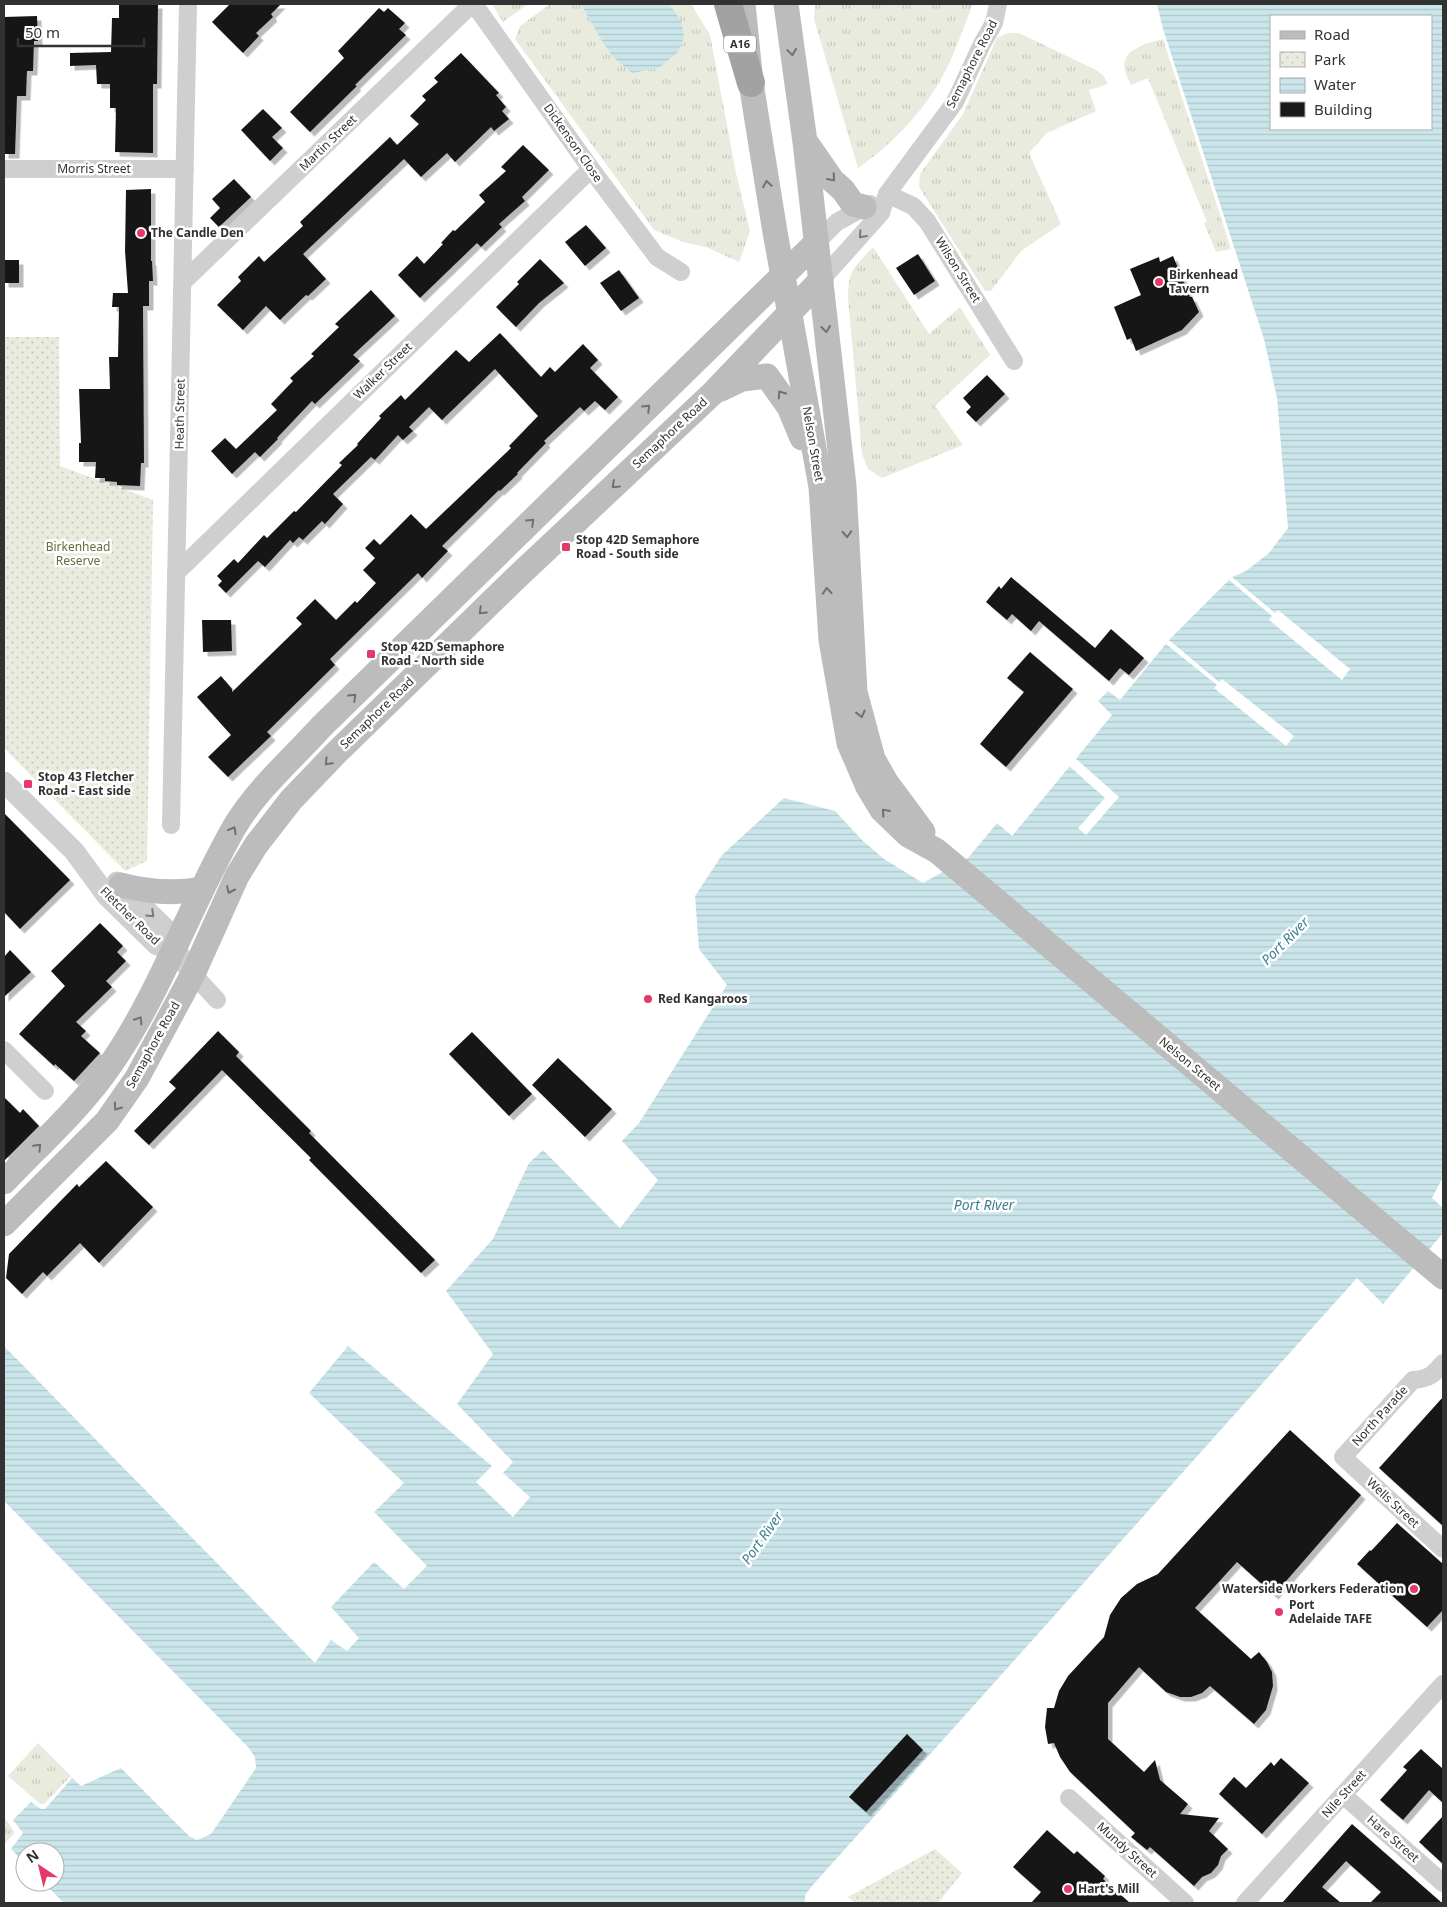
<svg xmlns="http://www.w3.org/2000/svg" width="1447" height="1907" font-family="'Noto Sans',sans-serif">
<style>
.grass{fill:url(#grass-tufts)}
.park{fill:url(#park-dots)}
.water{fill:url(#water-rules);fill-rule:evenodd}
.pier{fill:#fff}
.building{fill:#191919;filter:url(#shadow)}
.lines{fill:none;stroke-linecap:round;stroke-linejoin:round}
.minor{stroke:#cfcfcf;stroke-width:18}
.tertiary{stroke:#cfcfcf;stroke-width:21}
.secondary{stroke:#bcbcbc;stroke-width:25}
.trunk{stroke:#a2a2a2;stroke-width:28}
.oneway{stroke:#707070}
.oneway2{stroke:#797979}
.poi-dot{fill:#e43969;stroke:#fff;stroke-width:2}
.labels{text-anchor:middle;stroke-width:5;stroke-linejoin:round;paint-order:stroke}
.shield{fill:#fff;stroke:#707070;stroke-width:1}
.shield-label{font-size:11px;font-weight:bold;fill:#323232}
.street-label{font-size:12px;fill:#323232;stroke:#fff}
.poi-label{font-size:12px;font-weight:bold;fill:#323232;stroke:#fff;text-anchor:start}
.park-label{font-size:12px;fill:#5f6f3f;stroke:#fff}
.water-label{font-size:14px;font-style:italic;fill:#3d7f8e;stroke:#fff}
</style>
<defs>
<pattern id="grass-tufts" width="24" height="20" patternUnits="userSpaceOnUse" patternTransform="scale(1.25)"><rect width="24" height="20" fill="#e8ebde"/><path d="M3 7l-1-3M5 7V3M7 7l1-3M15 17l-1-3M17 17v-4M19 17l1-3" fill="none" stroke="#c7cabf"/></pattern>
<pattern id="park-dots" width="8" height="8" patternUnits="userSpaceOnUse" patternTransform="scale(1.25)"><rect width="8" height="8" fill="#e8ebde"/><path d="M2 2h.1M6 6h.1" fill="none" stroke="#c7cabf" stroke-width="1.8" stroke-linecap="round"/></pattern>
<pattern id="water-rules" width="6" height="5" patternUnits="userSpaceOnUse" patternTransform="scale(1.25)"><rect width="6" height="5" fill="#cbe6eb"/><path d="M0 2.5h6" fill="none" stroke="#afc6ca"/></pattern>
<filter id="shadow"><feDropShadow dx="4.5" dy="4.5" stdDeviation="0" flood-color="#0004"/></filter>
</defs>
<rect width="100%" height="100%" fill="#fff"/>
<g class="grass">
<path d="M492,4h36l-25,18z"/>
<path d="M550,4h141l19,31 26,138 14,58 -11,31 -33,-15 -23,-5 -29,-12 -139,-191 5,-13z"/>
<path d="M815,4h158c-9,22 -17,46 -28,68 -20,38 -52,72 -87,96l-44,-149z"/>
<path d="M1008,33h11l77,37 7,5 5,9 -19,6 7,21 -49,22 -18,20 32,71 -40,27 -30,40h-6l-66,-104 1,-13 43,-60 34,-76z"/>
<path d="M1163,39l68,210 -15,3 -12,-29 3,-1 -59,-144 -17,7c-2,-4 -5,-10 -6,-14 -5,-23 24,-28 38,-32z"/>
<path d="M873,247l56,87 31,-27 30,48 -55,51 28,39 -81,33 -14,-9 -6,-15 -14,-157c1,-29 6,-29 25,-50z"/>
<path d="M38,1743l33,33 -27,28h-4l-32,-28z"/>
<path d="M4,1817l10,14v3l-10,10z"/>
</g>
<g class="park">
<path d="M4,337h55l1,129 93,34 -6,361 -22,10 -121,-123z"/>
<path d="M935,1849l27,24 -24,30h-83l-7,-6z"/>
</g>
<g class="water">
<path d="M581,4h88l12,17 3,16 -6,15 -19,16 -27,5 -19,-16 -14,-21z"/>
<path d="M1157,4h286v1173l-11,21 11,10v25l-60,71 -26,-26 -545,608 -7,9v8h-741l-21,-21h12v-30h-30v11l-14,-14 12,-16 -10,-13 18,-18 10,7h4l27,-31 9,8 40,-18 68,68 8,4 14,-6 45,-66 -1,-11 -7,-10 -244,-246v-155l311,317 16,-23 16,11 12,-13 -28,-31 43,-45 30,27 23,-23 -53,-54 30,-29 -95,-90 39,-47 144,120 -16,16 37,35 17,-20 -27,-24 10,-11 -56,-58 36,-50 -47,-63 47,-52 36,-76 14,-13 77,78 38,-48 -36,-39 17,-18 88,-138 -28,-36 -4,-53 27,-41 62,-57 51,13 27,29 22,19 39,24 45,-25 29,-35 15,13 100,-121 -14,-14 10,-10 12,9 49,-60 63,-63 14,-6 23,-18 19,-25 -11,-130 -13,-59 -101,-310zM1271,16h160v113h-160z"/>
</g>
<g class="pier">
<path d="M1232,577l43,36 3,-3 72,59 -8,11 -73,-60 3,-4 -43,-36z"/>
<path d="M1169,640l50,42 3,-3 72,57 -8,10 -72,-58 3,-3 -51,-41z"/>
<path d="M1074,757l45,40 -33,38 -8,-7 27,-30 -37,-33z"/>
</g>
<g class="building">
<path d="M119,4h39l-1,80h-4v69l-38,-1 1,-44h-6v-24h-13l-1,-19 -26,1v-13l41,-1 1,-34h7z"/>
<path d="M230,4h51l-10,10 2,3 -17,16 3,3 -16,17 -31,-31z"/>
<path d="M379,8l5,4 4,-4 17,15 -6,6 7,6 -51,50 2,1 -47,46 -20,-20 54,-54 -6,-7z"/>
<path d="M37,16l1,25h-4l-1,30h-6l-1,25h-9l-2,58h-11v-137z"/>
<path d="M461,53l38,40 -3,2 10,12 -4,4 7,8 -15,12 -3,-4 -36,35 -8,-9 -26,24 -17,-18 -101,95 23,25 -18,17 -2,-1 -26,25 -14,-14 -23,24 -26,-25 24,-24 -3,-4 21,-21 5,6 39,-36 -3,-4 90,-85 7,8 22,-21 -9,-8 16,-16 -4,-4 16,-14 -4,-4z"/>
<path d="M263,109l19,19 -10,9 11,11 -13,13 -29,-31z"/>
<path d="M523,145l26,25 -27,27 3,4 -26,23 3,3 -21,20 -4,-4 -57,55 -22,-23 19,-19 7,8 19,-20 -2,-1 12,-13 2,1 30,-29 -6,-7 27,-24 -5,-4z"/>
<path d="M234,179l17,18 -32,30 -9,-9 10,-10 -8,-9z"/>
<path d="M151,189v72h1l1,20h-4v25h-6l1,157h-3l-1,23 -23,-1v-3l-12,-1v-3h-10l1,-16h-17v-19h2l-2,-54h31l-1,-32h9l1,-50h-7l1,-14h15l-3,-42 1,-61z"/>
<path d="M586,225l20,23 -21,18 -20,-24z"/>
<path d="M918,254l17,27 -21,14 -18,-27z"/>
<path d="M1173,256l17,41h2l7,15 -17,18 -46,21 -5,-13 -4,2 -13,-33 27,-12 -11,-26 29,-12 1,5z"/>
<path d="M540,259l24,24 -25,20 -23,24 -20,-20 23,-23 -2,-2z"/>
<rect x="4" y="260" width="15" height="23"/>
<path d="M619,270l20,28 -18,13 -21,-28z"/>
<path d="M371,290l24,26 -42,39 7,6 -45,43 -3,-3 -35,37 1,1 -18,18 -5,-5 -23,22 -21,-23 14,-13 11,11 41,-39 -6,-6 22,-23 -3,-3 24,-22 -3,-2 28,-27 -4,-3z"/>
<path d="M500,333l41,44 9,-10 5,5 28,-28 15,16 -8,8 28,29 -13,13 -10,-9 -11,10 -4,-4 -36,34 2,2 -29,30 1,1 -18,17 -1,-1 -57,56 6,5 -26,27 -4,-5 -88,86 5,6 -68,67 4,4 -43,41 -20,-20 23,-22 -34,-38 24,-21 11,13v3l70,-68 -6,-6 19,-19 21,21 19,-19 2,2 19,-20 -13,-13 12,-12 -10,-10 9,-9 6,6 31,-31 15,15 85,-81 -2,-2 29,-30 -43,-47 -53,51 -13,-13 -20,20 4,4 -10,9 -5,-5 -23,25 -4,-3 -38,37 10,10 -18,20 -3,-3 -19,19 -4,-3 -6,6 -3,-3 -25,27 -7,-6 -32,32 -8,-8 4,-4 -5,-5 17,-17 4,4 26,-28 3,3 27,-27 2,1 46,-47 -3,-2 19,-18 -1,-1 24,-26 -2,-2 22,-21 4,5 51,-50 13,12z"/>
<path d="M987,375l18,19 -29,28 -10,-10 5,-5 -8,-9z"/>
<path d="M1011,577l84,71 16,-19 33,29 -15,17 -9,-7 -11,13 -70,-60 -8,10 -19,-17 -5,6 -21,-18 13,-16 2,3z"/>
<path d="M202,620h29l1,31 -29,1z"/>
<path d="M1030,652l43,37 -67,78 -26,-23 44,-52 -17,-14z"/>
<path d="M4,813l66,67 -50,49 -16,-17z"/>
<path d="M100,923l23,23 -6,6 9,9 -20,20 6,6 -36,35 10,9 -5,5 19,17 -26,28 -19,-17 -1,2 -35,-32 46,-48 -14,-15z"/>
<path d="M10,950l21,22 -27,25v-40z"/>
<path d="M218,1031l21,21 -3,4 75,75 -2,2 126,127 -14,13 -112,-113 2,-2 -89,-88 -73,75 -15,-14 42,-43 -7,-6z"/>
<path d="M472,1032l60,62 -23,22 -60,-62z"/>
<path d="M558,1058l54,51 -27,28 -53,-52z"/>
<path d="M4,1097l16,16 3,-4 16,17 -35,35z"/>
<path d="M106,1161l47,46 -54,56 -19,-20 -33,33 -4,-4 -21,22 -16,-16 3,-24 68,-70 2,3z"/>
<path d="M1443,1397v129l-64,-58z"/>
<path d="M1290,1430l71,65 -87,100 -37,-33 -42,46 56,51 8,-7 8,10 5,10 1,14 -7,24 -12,14 -44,-38 -8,7 -11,4h-11l-14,-5 -27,-25 -31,36v36l36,33 11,-12 5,20 28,24 -8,10 39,4 -10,13 19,18 -7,7 -3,9 -7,8 -9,4 -8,9 -44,-39 -3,3 -16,-13 4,-4 -65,-61 -10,-15 -6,-14 -6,1 -3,-17 2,-19h7l5,-17 9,-15 36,-39 6,-22 11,-17 16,-14 21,-10z"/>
<path d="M1397,1523l46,41v46l-16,17 -70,-63 13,-14 1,1z"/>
<path d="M907,1734l16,16 -57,62 -17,-15z"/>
<path d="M1421,1749l22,20v34l-14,-13 -26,30 -23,-20 27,-30 -4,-3z"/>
<path d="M1281,1758l28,25 -47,51 -43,-40 15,-17 12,11 25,-26 3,4z"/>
<path d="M1443,1816v48l-24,-22z"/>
<path d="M1352,1824l90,79h-72l11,-11 -35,-31 -24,26 19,16h-59z"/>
<path d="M1047,1830l27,24 3,-3 28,25 -2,3 27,24h-99l10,-11 -28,-25z"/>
</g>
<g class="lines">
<g class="minor">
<path d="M474,4l117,165 66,88 24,15"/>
<path d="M4,169h181"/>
<path d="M887,194l26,12 14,15 87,140"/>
<path d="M816,243l21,-21 33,-18"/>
<path d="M821,280l60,-67 6,-19 68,-92 27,-58 12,-21 4,-19"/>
<path d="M183,282l289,-278"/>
<path d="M176,573l415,-404"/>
<path d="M171,825l17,-821"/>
<path d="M193,974l24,26"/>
<path d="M4,1050l41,41"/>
<path d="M1443,1363c-10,12 -14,16 -30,17l-70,77 100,92"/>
<path d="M1343,1795l100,88"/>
<path d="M1069,1798l116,105"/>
<path d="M1245,1903l198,-219"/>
</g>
<g class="tertiary">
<path d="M4,782l70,69 33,45 50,49 17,3"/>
<path d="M117,882l53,51 4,15 19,26"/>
</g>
<g class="secondary">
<path d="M743,4l8,79 24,149 46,255 10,153 18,103 19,44 14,23 26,25 29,16 506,426"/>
<path d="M786,4l19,138 39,344 11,206 18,67 13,23 37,50"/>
<path d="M807,144l25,36 11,10 10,14 11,3"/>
<path d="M721,389l21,-10 25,-3 22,31 13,31"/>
<path d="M121,885c27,7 54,9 81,4"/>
<path d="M4,1182c36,-38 77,-74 107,-118 51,-74 79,-160 124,-238 22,-37 58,-68 87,-100l494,-483"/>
<path d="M4,1224l103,-103 30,-43 56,-104 44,-98 19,-31 35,-45 45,-47 181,-176 197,-185 107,-112"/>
</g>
<path class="trunk" d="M728,4l23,79"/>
</g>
<defs><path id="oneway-chevron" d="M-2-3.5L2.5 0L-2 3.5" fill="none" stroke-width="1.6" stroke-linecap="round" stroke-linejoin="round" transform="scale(1.25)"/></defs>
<g class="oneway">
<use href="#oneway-chevron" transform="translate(792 52) rotate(82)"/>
<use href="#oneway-chevron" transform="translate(832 178) rotate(49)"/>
<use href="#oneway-chevron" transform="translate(767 184) rotate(-99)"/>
<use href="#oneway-chevron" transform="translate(826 329) rotate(83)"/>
<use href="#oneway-chevron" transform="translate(781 394) rotate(-125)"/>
<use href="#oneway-chevron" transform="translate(647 408) rotate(-44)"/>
<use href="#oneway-chevron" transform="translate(615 485) rotate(137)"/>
<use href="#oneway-chevron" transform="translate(531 522) rotate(-44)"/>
<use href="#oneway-chevron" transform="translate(847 534) rotate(87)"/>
<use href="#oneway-chevron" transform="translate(827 591) rotate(-94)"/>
<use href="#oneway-chevron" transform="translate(482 611) rotate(136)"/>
<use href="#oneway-chevron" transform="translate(353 697) rotate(-44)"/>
<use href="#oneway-chevron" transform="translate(861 714) rotate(76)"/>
<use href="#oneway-chevron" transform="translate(328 762) rotate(134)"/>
<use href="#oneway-chevron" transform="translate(885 812) rotate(-131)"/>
<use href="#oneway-chevron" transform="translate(233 830) rotate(-61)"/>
<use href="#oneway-chevron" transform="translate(230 890) rotate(114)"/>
<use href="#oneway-chevron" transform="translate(139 1020) rotate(-58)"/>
<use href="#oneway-chevron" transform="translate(117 1107) rotate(125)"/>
<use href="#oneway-chevron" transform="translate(38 1147) rotate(-46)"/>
</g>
<g class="oneway2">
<use href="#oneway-chevron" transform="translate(862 235) rotate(132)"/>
<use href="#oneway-chevron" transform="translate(151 914) rotate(44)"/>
</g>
<g class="poi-dot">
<circle cx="141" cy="233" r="5"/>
<circle cx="1159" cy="282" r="5"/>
<rect x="561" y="542" width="10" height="10" rx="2.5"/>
<rect x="366" y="649" width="10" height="10" rx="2.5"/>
<rect x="23" y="779" width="10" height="10" rx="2.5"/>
<circle cx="648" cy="999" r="5"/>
<circle cx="1414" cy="1589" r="5"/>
<circle cx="1279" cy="1612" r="5"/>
<circle cx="1068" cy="1889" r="5"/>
</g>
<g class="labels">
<rect class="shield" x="724" y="35.5" width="32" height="17" rx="4"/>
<g class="shield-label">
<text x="740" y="48">A16</text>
</g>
<g class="street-label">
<text transform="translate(972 64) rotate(-63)" y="4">Semaphore Road</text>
<text transform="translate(328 143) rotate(-44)" y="4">Martin Street</text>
<text transform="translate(573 143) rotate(55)" y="4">Dickenson Close</text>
<text x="94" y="173">Morris Street</text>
<text transform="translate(958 270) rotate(58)" y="4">Wilson Street</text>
<text transform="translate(383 371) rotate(-44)" y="4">Walker Street</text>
<text transform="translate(180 414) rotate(-89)" y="4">Heath Street</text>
<text transform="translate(670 433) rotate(-43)" y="4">Semaphore Road</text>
<text transform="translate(813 444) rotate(80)" y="4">Nelson Street</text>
<text transform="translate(377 713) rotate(-44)" y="4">Semaphore Road</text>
<text transform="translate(130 916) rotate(44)" y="4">Fletcher Road</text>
<text transform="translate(153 1045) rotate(-61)" y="4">Semaphore Road</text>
<text transform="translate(1190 1064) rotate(40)" y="4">Nelson Street</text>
<text transform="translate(1380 1416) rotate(-48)" y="4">North Parade</text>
<text transform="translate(1393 1503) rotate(43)" y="4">Wells Street</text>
<text transform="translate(1344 1794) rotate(-48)" y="4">Nile Street</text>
<text transform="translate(1393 1839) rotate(41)" y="4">Hare Street</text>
<text transform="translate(1127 1850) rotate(42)" y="4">Mundy Street</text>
</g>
<g class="poi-label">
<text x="151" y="237">The Candle Den</text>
<text x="1169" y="279">Birkenhead<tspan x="1169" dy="14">Tavern</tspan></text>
<text x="576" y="544">Stop 42D Semaphore<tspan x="576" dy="14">Road - South side</tspan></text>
<text x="381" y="651">Stop 42D Semaphore<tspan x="381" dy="14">Road - North side</tspan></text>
<text x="38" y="781">Stop 43 Fletcher<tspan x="38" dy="14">Road - East side</tspan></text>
<text x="658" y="1003">Red Kangaroos</text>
<text x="1404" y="1593" text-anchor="end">Waterside Workers Federation</text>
<text x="1289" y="1609">Port<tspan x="1289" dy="14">Adelaide TAFE</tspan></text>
<text x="1078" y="1893">Hart's Mill</text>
</g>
<g class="park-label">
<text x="78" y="551">Birkenhead<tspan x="78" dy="14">Reserve</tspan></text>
</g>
<g class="water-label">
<text transform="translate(1285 941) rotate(-45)" y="5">Port River</text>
<text x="984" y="1210">Port River</text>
<text transform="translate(762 1538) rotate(-55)" y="5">Port River</text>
</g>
</g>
<rect width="1447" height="1907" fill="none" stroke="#323232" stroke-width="10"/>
<rect x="1270" y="15" width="162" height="115" fill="#ffffff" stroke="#adadad"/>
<rect x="1280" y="31" width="25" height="8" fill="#bcbcbc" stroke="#adadad"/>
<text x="1314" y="40" font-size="15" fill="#323232">Road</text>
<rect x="1280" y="52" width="25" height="15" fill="url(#park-dots)" stroke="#adadad"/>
<text x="1314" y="65" font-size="15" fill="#323232">Park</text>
<rect x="1280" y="78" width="25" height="15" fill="url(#water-rules)" stroke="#adadad"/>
<text x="1314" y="90" font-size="15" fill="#323232">Water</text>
<rect x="1280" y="102" width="25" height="15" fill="#191919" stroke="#adadad"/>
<text x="1314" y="115" font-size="15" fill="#323232">Building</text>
<g transform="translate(40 1867) rotate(325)"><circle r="24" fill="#ffffff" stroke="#adadad"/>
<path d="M0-4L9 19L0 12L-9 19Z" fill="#e43969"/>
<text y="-8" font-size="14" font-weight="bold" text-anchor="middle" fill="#323232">N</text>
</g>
<path d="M18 38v8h126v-8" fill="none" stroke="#323232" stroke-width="2.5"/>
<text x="25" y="38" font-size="15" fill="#323232" stroke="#ffffff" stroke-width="4" paint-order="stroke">50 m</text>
</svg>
